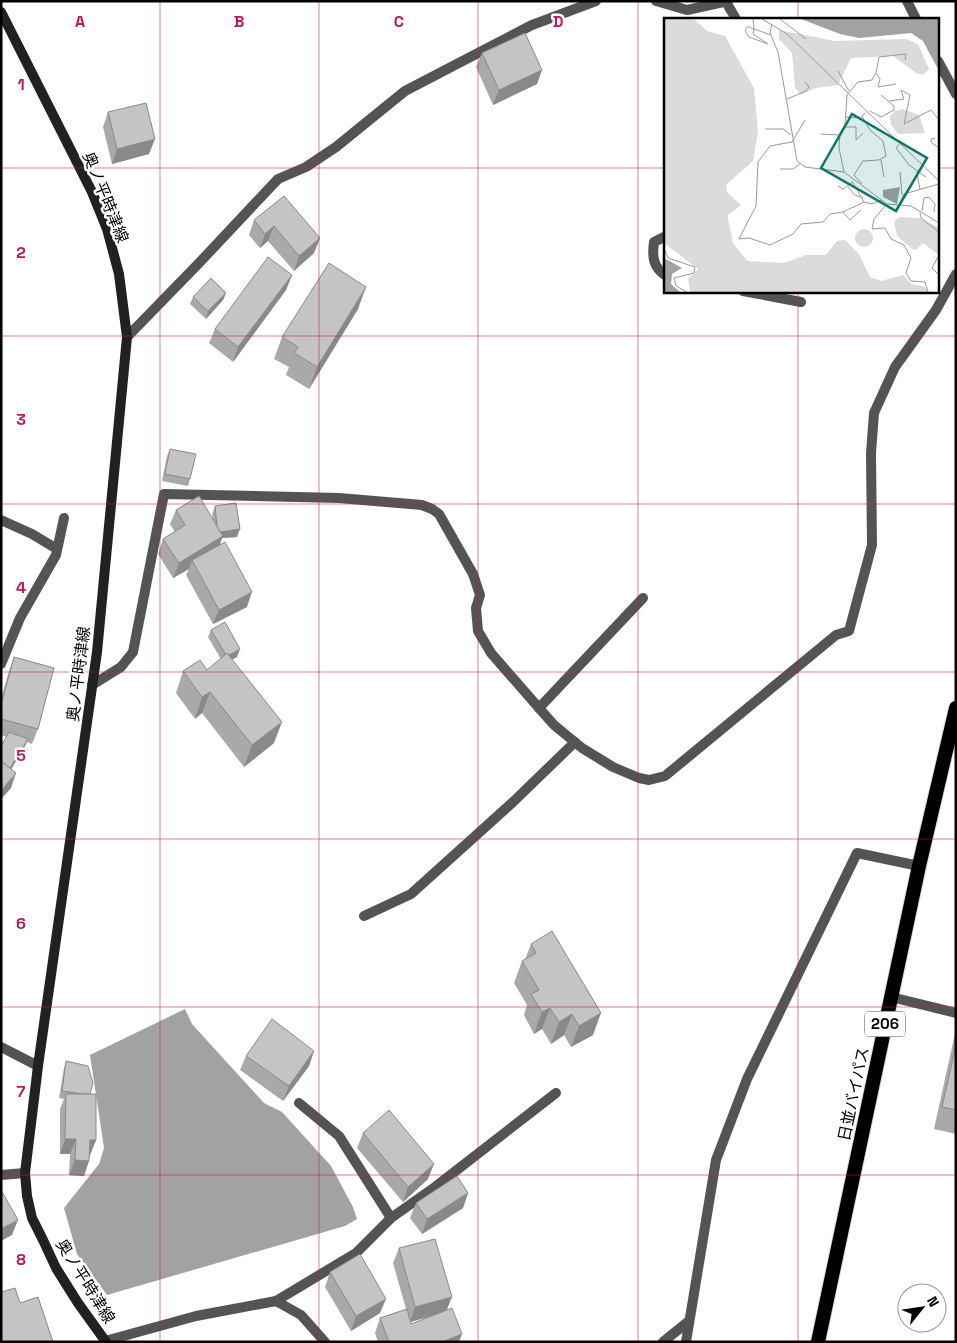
<svg xmlns="http://www.w3.org/2000/svg" width="957" height="1343" font-family="'Space Grotesk','Noto Sans JP',sans-serif">
<style>
.water{fill:#a2a2a2}
.lines{fill:none;stroke-linecap:round;stroke-linejoin:round}
.trunk-casing{stroke:#dbdbdb;stroke-width:16}
.minor{stroke:#545454;stroke-width:10}
.secondary{stroke:#212121;stroke-width:10}
.trunk{stroke:#000;stroke-width:14}
.wall{fill:#a9a9a9;fill-rule:evenodd}
.shaded-wall{fill:#898989}
.building{fill:#c4c4c4;stroke:#898989}
.grid{fill:none;stroke:#c2185b;stroke-width:1;stroke-opacity:0.55}
.labels{text-anchor:middle;stroke-width:5;stroke-linejoin:round;paint-order:stroke}
.shield{fill:#fff;stroke:#4c4c4c;stroke-width:1}
.shield-label{font-size:15px;font-weight:bold;fill:#000}
.street-label{font-size:16px;fill:#000;stroke:#fff}
.inset-road{fill:none;stroke:#999;stroke-width:1}
.view{fill:#0f766e;fill-opacity:0.15;stroke:#0f766e;stroke-width:2.5}
.inset-edge{fill:none;stroke:#000;stroke-width:2.5}
.grid-label{font-size:16px;text-anchor:middle;font-weight:bold;fill:#c2185b;stroke:#fff;stroke-width:5;stroke-linejoin:round;paint-order:stroke}
</style>
<rect width="100%" height="100%" fill="#fff"/>
<path class="water" d="M185,1009l7,15 72,79 18,9 49,54 22,41 4,12 -12,7 -238,69 -30,-41 -13,-46 35,-44 5,-16 -14,-93z"/>
<g class="lines">
<g class="trunk-casing">
<path id="trunk" d="M818,1342l101,-476 37,-158"/>
</g>
<g class="minor">
<path d="M656,1l31,9 41,-9"/>
<path d="M907,1l9,18"/>
<path d="M726,2l10,17"/>
<path d="M938,61l18,33"/>
<path d="M666,236l-12,6c-2,15 -1,25 12,34"/>
<path d="M743,291l58,11"/>
<path d="M127,337l73,-75 78,-83 28,-12 30,-20 69,-56 127,-66 64,-24"/>
<path d="M1,520l31,14 25,15"/>
<path d="M1,664l19,-46 36,-63 8,-37"/>
<path d="M92,685l29,-18 12,-15 31,-158 175,4 83,7 10,4 7,5 34,60 7,21 -4,13 2,23 13,22 48,55 15,17 28,23 31,19 26,11 10,2 16,-4 171,-141 13,-4 23,-86 -1,-92 3,-40 21,-46 41,-57 20,-36"/>
<path d="M539,708l104,-110"/>
<path d="M364,916l47,-22 102,-92 62,-60"/>
<path d="M891,997l65,16"/>
<path d="M1,1047l37,19"/>
<path d="M299,1103l40,33 52,82"/>
<path d="M1,1175l24,-2"/>
<path d="M276,1301l80,-48 35,-35 44,-31 121,-94"/>
<path d="M105,1341l91,-25 80,-15 25,14 24,27"/>
<path d="M663,1342l26,-21"/>
<path d="M686,1342l30,-182 31,-81 110,-226 62,13"/>
</g>
<path class="secondary" d="M1,12l91,180 15,37 12,45 8,63 -30,315 -59,414 -13,107 2,23 5,22 11,22 13,28 22,35 28,39"/>
<use href="#trunk" class="trunk"/>
</g>
<g class="wall">
<path d="M482,53l55,31 -44,21 -17,-38z"/>
<path d="M108,112l41,42 -37,10 -9,-37z"/>
<path d="M254,220l66,18 -6,15 -20,18 -26,-30 -8,7 -11,-13z"/>
<path d="M292,275l-6,15 -53,72 -24,-19 6,-14z"/>
<path d="M226,293l-3,7 -17,19 -16,-15 3,-7z"/>
<path d="M358,309l-49,80 -23,-14 3,-8 -15,-8 8,-22z"/>
<path d="M170,449l20,30 -2,7 -26,-5 5,-25z"/>
<path d="M215,506l22,31 -15,1 -2,6 27,63 -34,17 -27,-49 3,-6 -16,9 -15,-24 5,-15 12,-7 -5,-8 6,-14 37,9 -1,-5z"/>
<path d="M211,630l26,27 -5,2 42,84 -30,24 -42,-54 -7,6 -19,-26 7,-22 24,-1 14,-11 -13,-22z"/>
<path d="M14,657l24,72 -6,15 -5,-2 -2,4 -14,23v19l-10,11v-53l6,-9 -6,-2v-36l8,-28z"/>
<path d="M531,944l62,91 -22,12 -7,-12 -13,9 -9,-15 -8,5 -10,-19 3,-10 -13,-22 8,-22 3,-1z"/>
<path d="M956,1033v101l-22,-5 20,-91z"/>
<path d="M314,1051l-5,15 -26,35 -43,-31 6,-14z"/>
<path d="M66,1061l24,33 6,46 -6,15h-1l-5,21 -15,-1 1,-21h-10v-45l4,-10 -5,-1 5,-30z"/>
<path d="M363,1133l65,46 -25,23 -46,-54z"/>
<path d="M468,1193l-5,15 -41,26 -12,-16 6,-15z"/>
<path d="M399,1248l48,63 12,31h-81l-3,-9 5,-15 26,-9 -13,-46zM437,1314l-26,10v-2z"/>
<path d="M330,1272l50,41 -29,18 -26,-44z"/>
</g>
<g class="shaded-wall">
<path d="M542,70l-5,14 -44,21 6,-15z"/>
<path d="M155,139l-6,15 -37,10 5,-15z"/>
<path d="M274,226l-6,15 -8,7 5,-14z"/>
<path d="M320,238l-6,15 -20,18 5,-15z"/>
<path d="M292,275l-6,15 -53,72 5,-15z"/>
<path d="M366,287l-8,22 -49,80 8,-22z"/>
<path d="M226,293l-3,7 -17,19 2,-8z"/>
<path d="M240,529l-3,8 -15,1 -4,13 -26,9 -3,9 -16,9 6,-15 39,-31z"/>
<path d="M252,592l-5,15 -34,17 6,-14z"/>
<path d="M240,649l-3,8 -13,7 3,-7z"/>
<path d="M210,692l-8,21 -7,6 7,-22z"/>
<path d="M282,722l-8,21 -30,24 8,-22z"/>
<path d="M28,739l-3,7 -19,32 3,-8z"/>
<path d="M16,773l-5,15 -10,11v-8z"/>
<path d="M550,1008l-8,21 -8,5 8,-22z"/>
<path d="M601,1013l-8,22 -22,12 8,-21z"/>
<path d="M572,1014l-8,21 -13,9 8,-22z"/>
<path d="M314,1051l-5,15 -26,35 6,-15z"/>
<path d="M65,1139h11l-6,15h-10z"/>
<path d="M90,1140h6l-6,15 -6,-1z"/>
<path d="M75,1160l14,1 -5,15 -15,-1z"/>
<path d="M434,1164l-6,15 -25,23 5,-15z"/>
<path d="M468,1193l-5,15 -41,26 5,-15z"/>
<path d="M18,1220l-6,15 -11,6v-12z"/>
<path d="M452,1297l-6,15 -36,10 5,-15z"/>
<path d="M386,1299l-6,14 -29,18 5,-15z"/>
<path d="M462,1334l-3,8h-17z"/>
</g>
<g class="building">
<path d="M525,33l17,37 -43,20 -17,-37z"/>
<path d="M146,103l9,36 -38,10 -9,-37z"/>
<path d="M284,196l36,42 -21,18 -25,-30 -9,8 -11,-14z"/>
<path d="M268,257l24,18 -54,72 -23,-18z"/>
<path d="M329,263l37,24 -49,80 -23,-14 4,-6 -16,-10z"/>
<path d="M211,278l15,15 -18,18 -15,-14z"/>
<path d="M170,449l26,5 -6,25 -25,-5z"/>
<path d="M199,496l24,40 -44,27 -16,-24 22,-14 -9,-15z"/>
<path d="M236,503l4,26 -20,3 -3,-6 -2,-20z"/>
<path d="M225,542l27,50 -33,18 -27,-50z"/>
<path d="M225,622l15,27 -11,6 -2,-2 -1,2 -15,-25z"/>
<path d="M227,653l55,69 -30,23 -42,-53 -8,5 -19,-26 17,-11 7,10z"/>
<path d="M14,657l40,11 -16,61 -37,-10v-14z"/>
<path d="M9,732l19,7 -18,29 -9,-7v-15z"/>
<path d="M1,761l15,12 -15,18z"/>
<path d="M552,931l49,82 -22,13 -7,-12 -13,8 -9,-14 -8,4 -11,-18 8,-4 -17,-29 14,-8 -5,-9z"/>
<path d="M272,1019l42,32 -25,35 -43,-30z"/>
<path d="M956,1045v65l-14,-3z"/>
<path d="M66,1061l22,5 5,17 -3,11h-8l-20,-3z"/>
<path d="M66,1094h30v46h-6l-1,21 -14,-1 1,-21h-11z"/>
<path d="M389,1110l45,54 -26,23 -45,-54z"/>
<path d="M457,1176l11,17 -41,26 -11,-16z"/>
<path d="M1,1190l17,30 -17,9z"/>
<path d="M435,1239l17,58 -37,10 -16,-59z"/>
<path d="M360,1254l26,45 -30,17 -26,-44z"/>
<path d="M15,1288l5,15 18,-6 15,45h-52v-33h1l-1,-3v-14z"/>
<path d="M452,1308l10,26 -20,8h-53l-9,-24 27,-9 4,15z"/>
</g>
<path class="grid" d="M160,1v1341M319,1v1341M478,1v1341M638,1v1341M798,1v18M1,168h665M938,168h18M798,291v1051M1,336h955M1,504h955M1,672h955M1,839h955M1,1007h955M1,1175h955"/>
<g class="labels">
<rect class="shield" x="865" y="1011.5" width="40" height="25" rx="4"/>
<g class="shield-label">
<text x="885" y="1029">206</text>
</g>
<g class="street-label">
<text transform="translate(106 197) rotate(68)" y="6">奥ノ平時津線</text>
<text transform="translate(78 674) rotate(-83)" y="6">奥ノ平時津線</text>
<text transform="translate(853 1094) rotate(-78)" y="6">日並バイパス</text>
<text transform="translate(86 1281) rotate(58)" y="6">奥ノ平時津線</text>
</g>
</g>
<g transform="translate(664 18)">
<rect width="275" height="275" fill="#fff"/>
<path d="M0,1h30l13,12 18,5 29,52 4,44 -5,29 -27,24 1,7 14,13 -13,10v4l5,24 11,14 4,4 36,2 22,-8h20l11,-14 8,-1 14,14 11,23 11,4 22,-6 9,9 13,3 4,5h-239l-2,-13 10,-10 -34,-26zM115,12l56,11 71,-2 12,5 11,25 -6,6 -7,-2 -23,-17 -42,2 -13,27 -22,3 -16,7 -5,-8 -3,-34 -13,-14zM238,91l17,6 6,18 -27,1 -7,-9 -1,-9 5,-5zM235,199l20,1 17,8 3,3v26l-16,-12 -7,7 -4,-1 -15,-13 -3,-14zM191 220a9 9 0 1 1 18 0a9 9 0 1 1-18 0Z" fill="#dbdbdb"/>
<path d="M137,1h138v52l-16,-30 -12,-8 -52,5 -19,-4zM236,169l-3,17 -14,-7v-7zM0,240l18,10 -10,6 -1,10 9,8h-16z" fill="#a2a2a2"/>
<path class="inset-road" d="M89,1l1,10 -1,5 15,10 -19,-7 -4,-6 2,-4h2l5,2 17,6M98,1l25,15 152,147M116,1l26,20M108,6l-2,9 8,19 19,109 8,6 39,5 43,32 24,2 28,17M174,53l11,20M212,55l3,-16 27,-3 -1,6M123,81l19,-8 3,-4 -4,-5M225,83l15,-2 -3,-9 9,5 -6,29 27,-14 8,10M206,93l11,6 13,-7v-4l-13,-11M182,99l16,1M141,102l-13,22 -22,4 -12,16 -2,44 -17,33 10,-1 21,7 23,-11 8,-10 22,-2 7,-8 13,-2 21,-10 8,2 10,-4M180,109h12v13l7,-7M101,111h18l8,6M157,116l18,1M271,121l-3,-1 -1,4 8,6M235,126l-3,4 13,17 17,12M217,142l3,17M116,151h13l7,-5M180,154l-5,-24 1,-15 5,-8 2,-30 11,-13 14,-2 4,-7 4,6 -2,8 18,-3M236,154l2,23M253,154l3,18M188,163l12,21M198,166l-8,-9 9,-14 16,-1 7,-4 -3,-15 -13,-11 -8,-14 3,-3M174,168l5,3 10,-7M184,169l7,8 8,3M223,186l-13,15 -2,10 13,-1 6,11 13,6 7,13 -5,15 5,8 14,1 3,10M235,187l5,-11 35,-10M258,193l2,-13 5,-1 6,7 -1,8M179,194l7,8 11,-10M256,195l1,5 18,14M0,230l4,10 27,9 -1,6 -20,5 2,8 11,6M275,237l-7,13 7,7"/>
<path class="view" d="M188,96l75,44 -31,53 -75,-43z"/>
<rect width="275" height="275" class="inset-edge"/>
</g>
<g class="grid-label">
<text x="80" y="27">A</text>
<text x="239" y="27">B</text>
<text x="399" y="27">C</text>
<text x="558" y="27">D</text>
<text x="21" y="90">1</text>
<text x="21" y="258">2</text>
<text x="21" y="425">3</text>
<text x="21" y="593">4</text>
<text x="21" y="761">5</text>
<text x="21" y="929">6</text>
<text x="21" y="1097">7</text>
<text x="21" y="1265">8</text>
</g>
<rect width="957" height="1343" fill="none" stroke="#000000" stroke-width="5"/>
<g transform="translate(922 1308) rotate(60)"><circle r="24" fill="#ffffff" stroke="#999999"/>
<path d="M0-4L9 19L0 12L-9 19Z" fill="#000000"/>
<text y="-8" font-size="14" font-weight="bold" text-anchor="middle" fill="#000000">N</text>
</g>
</svg>
